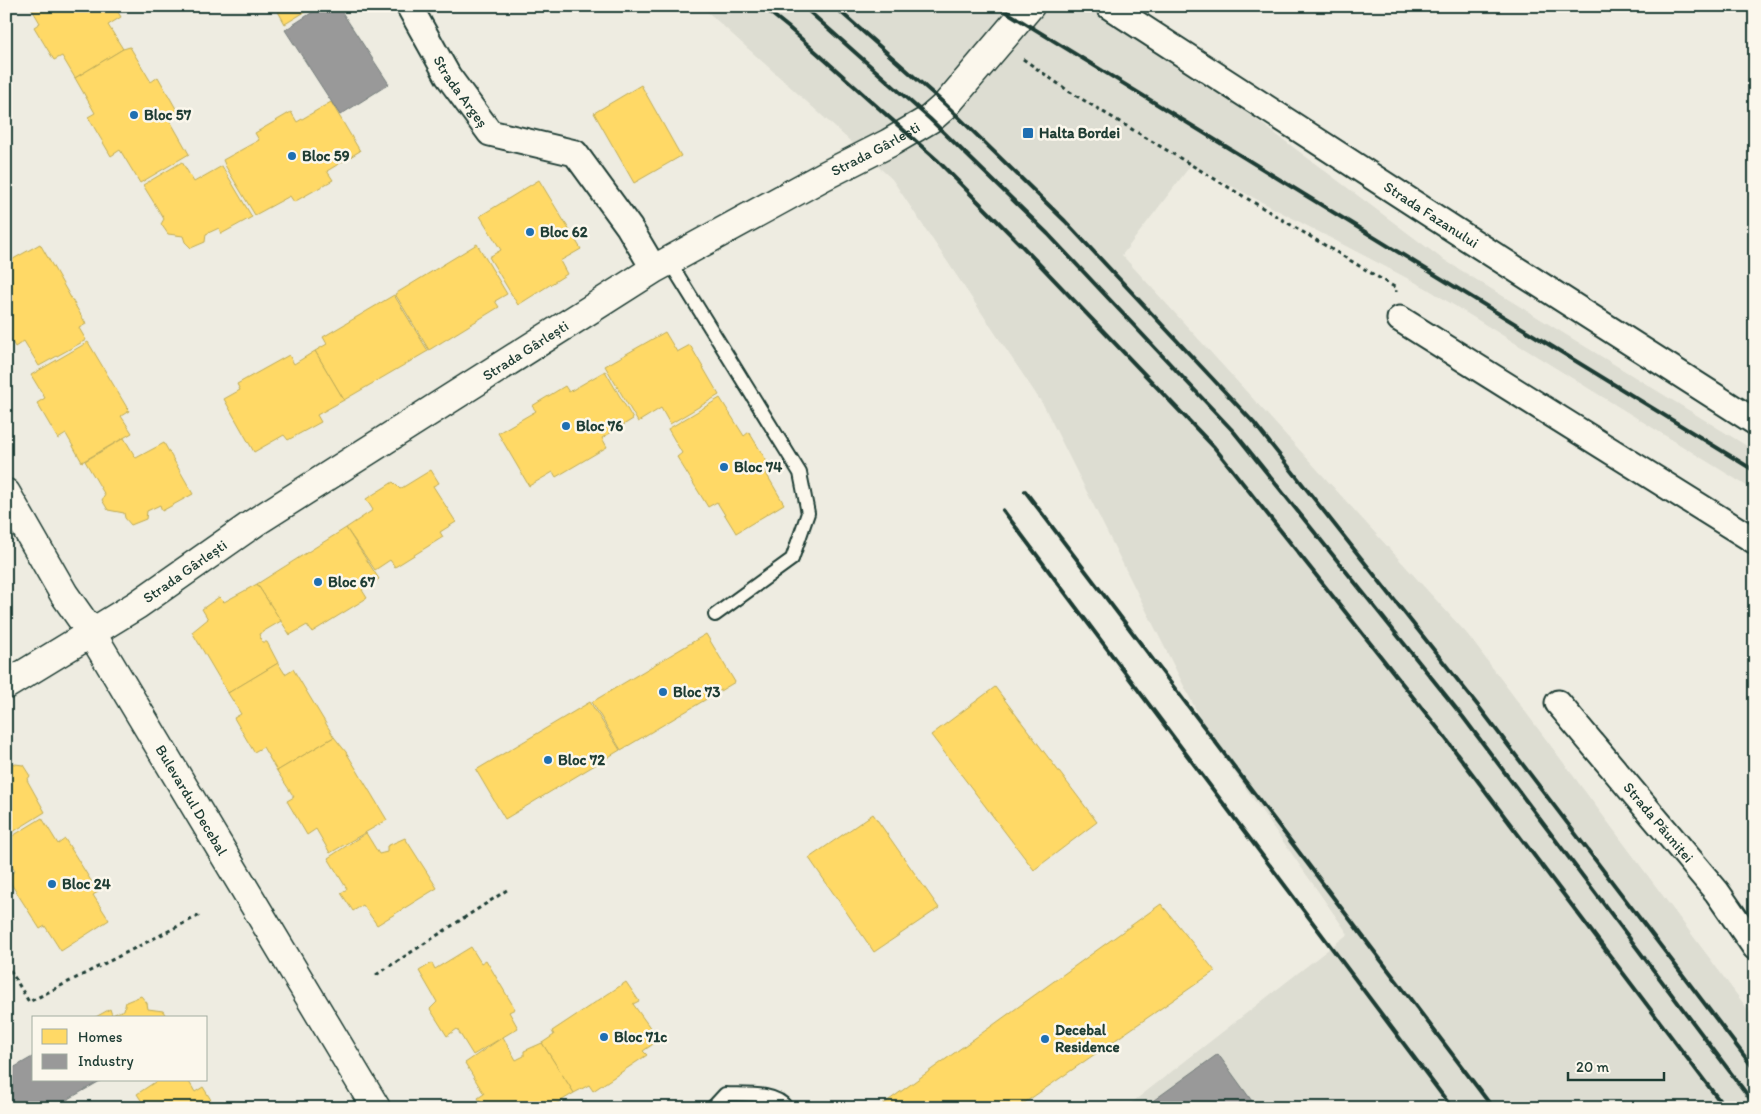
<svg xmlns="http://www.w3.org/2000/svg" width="1761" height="1114" font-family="Itim,sans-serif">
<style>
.built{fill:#ddddd2}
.homes{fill:#ffd966;stroke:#bcaa57}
.industry{fill:#999;stroke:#747d7b}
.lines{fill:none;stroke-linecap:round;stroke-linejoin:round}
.service-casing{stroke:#1f3d34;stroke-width:16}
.minor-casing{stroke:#1f3d34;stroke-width:29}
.tertiary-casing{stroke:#1f3d34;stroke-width:31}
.primary-casing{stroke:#1f3d34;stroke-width:31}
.path{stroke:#1f3d34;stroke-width:3;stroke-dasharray:4 4;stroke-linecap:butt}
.service{stroke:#fbf7ec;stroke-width:12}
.minor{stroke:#fbf7ec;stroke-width:25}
.tertiary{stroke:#fbf7ec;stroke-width:28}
.primary{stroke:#fbf7ec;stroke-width:28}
.rail{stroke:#1f3d34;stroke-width:4}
.poi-dot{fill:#1f6fb2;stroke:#fbf7ec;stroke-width:2}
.labels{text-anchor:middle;stroke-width:5;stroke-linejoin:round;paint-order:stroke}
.street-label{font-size:15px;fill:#1f3d34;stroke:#fbf7ec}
.poi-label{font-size:15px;font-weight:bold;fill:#1f3d34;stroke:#fbf7ec;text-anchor:start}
</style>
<rect width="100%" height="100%" fill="#eeece1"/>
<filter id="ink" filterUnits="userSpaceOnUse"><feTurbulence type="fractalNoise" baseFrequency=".02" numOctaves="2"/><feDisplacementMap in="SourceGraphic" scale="10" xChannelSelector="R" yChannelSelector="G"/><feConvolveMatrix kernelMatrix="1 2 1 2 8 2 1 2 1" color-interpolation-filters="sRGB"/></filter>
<g filter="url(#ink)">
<path class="built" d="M701,6h404l336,252 314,193v40l-329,-203 -235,-123 -69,90 346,380 287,384v89h-630l223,-174 -139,-198 -165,-330 -152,-227z"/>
<g class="homes">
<path d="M30,6h84l7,11 -13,8 15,24 -48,29 -13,-22 -8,4 -20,-33 6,-4z"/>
<path d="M275,6h38v1l-28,17z"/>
<path d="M130,47l21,35 7,-5 21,37 -10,5 20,35 -49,29 -20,-33 -9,6 -23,-39 7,-4 -20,-35 48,-29z"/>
<path d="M641,85l40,71 -47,27 -40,-70z"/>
<path d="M331,102l29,49 -33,20 6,9 -39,22 -4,-6 -35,19 -29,-48 -3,-7 36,-20 -4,-7 36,-21 6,10z"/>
<path d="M182,162l12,20 28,-16 30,51 -31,17 -2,-6 -13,6 -1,8 -14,6 -6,-6 -2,-6 -15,-2 -7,-10 3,-5 -21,-34z"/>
<path d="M539,180l42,69 -21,12 7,13 -49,31 -29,-48 12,-7 -21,-34z"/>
<path d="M40,244l46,80 -7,4 7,12 -47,26 -15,-25 -9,6 -9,-16v-68z"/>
<path d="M477,244l30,50 -12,7 4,6 -70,43 -34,-56z"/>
<path d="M394,295l34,56 -84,49 -29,-49 12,-7 -4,-7z"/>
<path d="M665,332l12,20 13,-7 29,50 -49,29 -9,-16 -23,14 -33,-56z"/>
<path d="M88,342l41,69 -8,5 11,17 -50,29 -16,-28 -8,5 -21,-36 8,-5 -14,-23z"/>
<path d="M315,351l29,49 -27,15 4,7 -33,18 -4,-5 -30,17 -30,-53 16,-9 -3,-6 52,-29 5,9z"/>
<path d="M605,371l28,48 -31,19 5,9 -51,30 -3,-5 -24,14 -31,-53 38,-22 -4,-5 33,-20 4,6z"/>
<path d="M720,398l24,38 5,-4 20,33 -6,3 21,36 -48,29 -19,-31 -9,5 -31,-50 5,-4 -14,-24z"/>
<path d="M124,438l12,20 28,-15 29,51 -31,17 -2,-6 -13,6 -1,8 -15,6 -6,-7 -1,-5 -16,-3 -6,-10 3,-5 -20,-34z"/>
<path d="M431,470l8,13 -6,3 23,36 -16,10 3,5 -48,30 -5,-7 -15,10 -29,-42 27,-18 -7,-11 27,-17 7,7z"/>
<path d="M346,528l33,51 -17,11 5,8 -55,34 -5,-7 -17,10 -33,-51z"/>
<path d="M257,584l24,37 -22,13 3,8h5l11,21 -50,30 -36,-61 16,-13 -6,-10 17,-12 5,5z"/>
<path d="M706,634l29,48 -114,68 -29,-48z"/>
<path d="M278,663l7,11 8,-5 41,68 -57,34 -14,-24 -9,5 -20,-34 7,-4 -13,-21z"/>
<path d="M995,687l102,135 -63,48 -103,-135z"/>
<path d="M590,702l30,48 -115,69 -29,-49z"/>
<path d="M334,737l12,15 41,68 -57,33 -14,-24 -9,6 -20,-34 7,-4 -17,-26z"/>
<path d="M6,758l2,5 15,2 7,11 -3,4 18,32 -37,23 -2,-2z"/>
<path d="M873,814l66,94 -65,44 -65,-94z"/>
<path d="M42,818l16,26 7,-5 33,53 -5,3 16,25 -48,31 -16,-25 -5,3 -34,-53 9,-5 -9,-14v-17z"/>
<path d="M366,833l13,21 8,-2v-6l18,-8 32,50 -60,37 -14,-20 -10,6 -12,-18 6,-4 -19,-31z"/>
<path d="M1161,904l54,67 -198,137h-139z"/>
<path d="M471,947l10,16 5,-3 29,49 -6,3 9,16 -45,27 -16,-26 -10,7 -17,-27 7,-7 -18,-31 13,-8 3,6z"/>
<path d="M626,982l13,19 -6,3 26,36 -16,11 4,4 -54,36 -4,-6 -15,8 -32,-50 12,-8 -2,-4z"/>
<path d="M141,996l6,7 1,6 15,2 4,7h-73l16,-9 2,6 12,-5 2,-8z"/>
<path d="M503,1037l13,23 8,-4v-5l18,-8 32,50 -25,15h-65l-6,-10 6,-4 -19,-31z"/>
<path d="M158,1080h30l7,12 8,-5 13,21h-70l-9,-14z"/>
</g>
<g class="industry">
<path d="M322,6h16l51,78 -49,31 -55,-85z"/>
<path d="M1218,1054l39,54h-114z"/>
<path d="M34,1056v24l66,1 -47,27h-47v-36z"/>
</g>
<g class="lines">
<g class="service-casing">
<g id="service">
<path d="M669,261l131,212 8,40 -16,46 -77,56"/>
<path d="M712,1108l13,-14c18,1 50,-3 62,14"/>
</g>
</g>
<g class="minor-casing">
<g id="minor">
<path id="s1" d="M409,6l39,70 42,57 85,20 54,74 25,42"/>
<path id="s2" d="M1109,6l355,230 291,186"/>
<path d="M1400,319l355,222"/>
<path id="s3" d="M1558,703l159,189 38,55"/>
</g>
</g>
<g class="tertiary-casing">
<g id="tertiary">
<path id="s4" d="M6,685l131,-80 117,-82 400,-254 170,-93 65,-33 41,-24 16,-14 84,-99"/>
</g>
</g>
<g class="primary-casing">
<g id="primary">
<path id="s5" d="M6,493l58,101 28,40 284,474"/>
</g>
</g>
<g class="path">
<path d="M1023,59l47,33 326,196v4"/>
<path d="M6,963l23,39 171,-87"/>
<path d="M376,975l131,-85"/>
</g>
<use href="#service" class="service"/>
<use href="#minor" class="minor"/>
<use href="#tertiary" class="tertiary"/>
<use href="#primary" class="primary"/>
<g class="rail">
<path d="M762,6l26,21 149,133 84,85 193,202 226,284 285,377"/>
<path d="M803,6l127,113 118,115 186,198 229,285 292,388"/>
<path d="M834,6l112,99 119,116 189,202 225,284 276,363"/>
<path d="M997,6l758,465"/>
<path d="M1025,491l468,617"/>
<path d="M1003,510l449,598"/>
</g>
</g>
</g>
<g class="poi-dot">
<circle cx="134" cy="115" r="5"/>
<rect x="1022" y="127" width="12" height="12" rx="2.5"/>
<circle cx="292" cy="156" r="5"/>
<circle cx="530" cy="232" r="5"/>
<circle cx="566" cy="426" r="5"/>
<circle cx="724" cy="467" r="5"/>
<circle cx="318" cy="582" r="5"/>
<circle cx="663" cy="692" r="5"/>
<circle cx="548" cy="760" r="5"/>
<circle cx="52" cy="884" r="5"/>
<circle cx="604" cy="1037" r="5"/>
<circle cx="1045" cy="1039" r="5"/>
</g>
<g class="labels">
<g class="street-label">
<text dy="5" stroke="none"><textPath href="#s1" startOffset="100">Strada Argeș</textPath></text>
<text dy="5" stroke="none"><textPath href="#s4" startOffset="1022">Strada Gârlești</textPath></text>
<text dy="5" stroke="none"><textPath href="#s2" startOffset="384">Strada Fazanului</textPath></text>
<text dy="5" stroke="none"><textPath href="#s4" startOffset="618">Strada Gârlești</textPath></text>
<text dy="5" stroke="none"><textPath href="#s4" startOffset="212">Strada Gârlești</textPath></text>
<text dy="5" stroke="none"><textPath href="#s5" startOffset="359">Bulevardul Decebal</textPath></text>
<text dy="5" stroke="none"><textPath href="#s3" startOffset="156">Strada Păuniței</textPath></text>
</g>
<g class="poi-label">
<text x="144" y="120">Bloc 57</text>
<text x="1039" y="138">Halta Bordei</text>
<text x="302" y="161">Bloc 59</text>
<text x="540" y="237">Bloc 62</text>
<text x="576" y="431">Bloc 76</text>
<text x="734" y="472">Bloc 74</text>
<text x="328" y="587">Bloc 67</text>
<text x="673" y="697">Bloc 73</text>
<text x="558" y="765">Bloc 72</text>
<text x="62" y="889">Bloc 24</text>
<text x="1055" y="1035">Decebal<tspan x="1055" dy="17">Residence</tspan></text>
<text x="614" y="1042">Bloc 71c</text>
</g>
</g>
<rect width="1761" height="1114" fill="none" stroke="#fbf7ec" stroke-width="25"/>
<rect x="12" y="12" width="1736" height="1089" fill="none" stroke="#1f3d34" stroke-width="2" filter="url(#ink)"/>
<rect x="32" y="1016" width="175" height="65" fill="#fbf7ec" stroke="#a3ada2"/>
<rect x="42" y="1029" width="25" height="15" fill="#ffd966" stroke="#a3ada2"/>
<text x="78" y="1042" font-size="15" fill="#1f3d34">Homes</text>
<rect x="42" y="1054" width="25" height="15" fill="#999999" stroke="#a3ada2"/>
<text x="78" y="1066" font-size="15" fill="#1f3d34">Industry</text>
<path d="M1568 1072v8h96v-8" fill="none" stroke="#1f3d34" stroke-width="2.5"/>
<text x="1576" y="1072" font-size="15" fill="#1f3d34" stroke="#fbf7ec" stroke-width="4" paint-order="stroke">20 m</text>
</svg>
